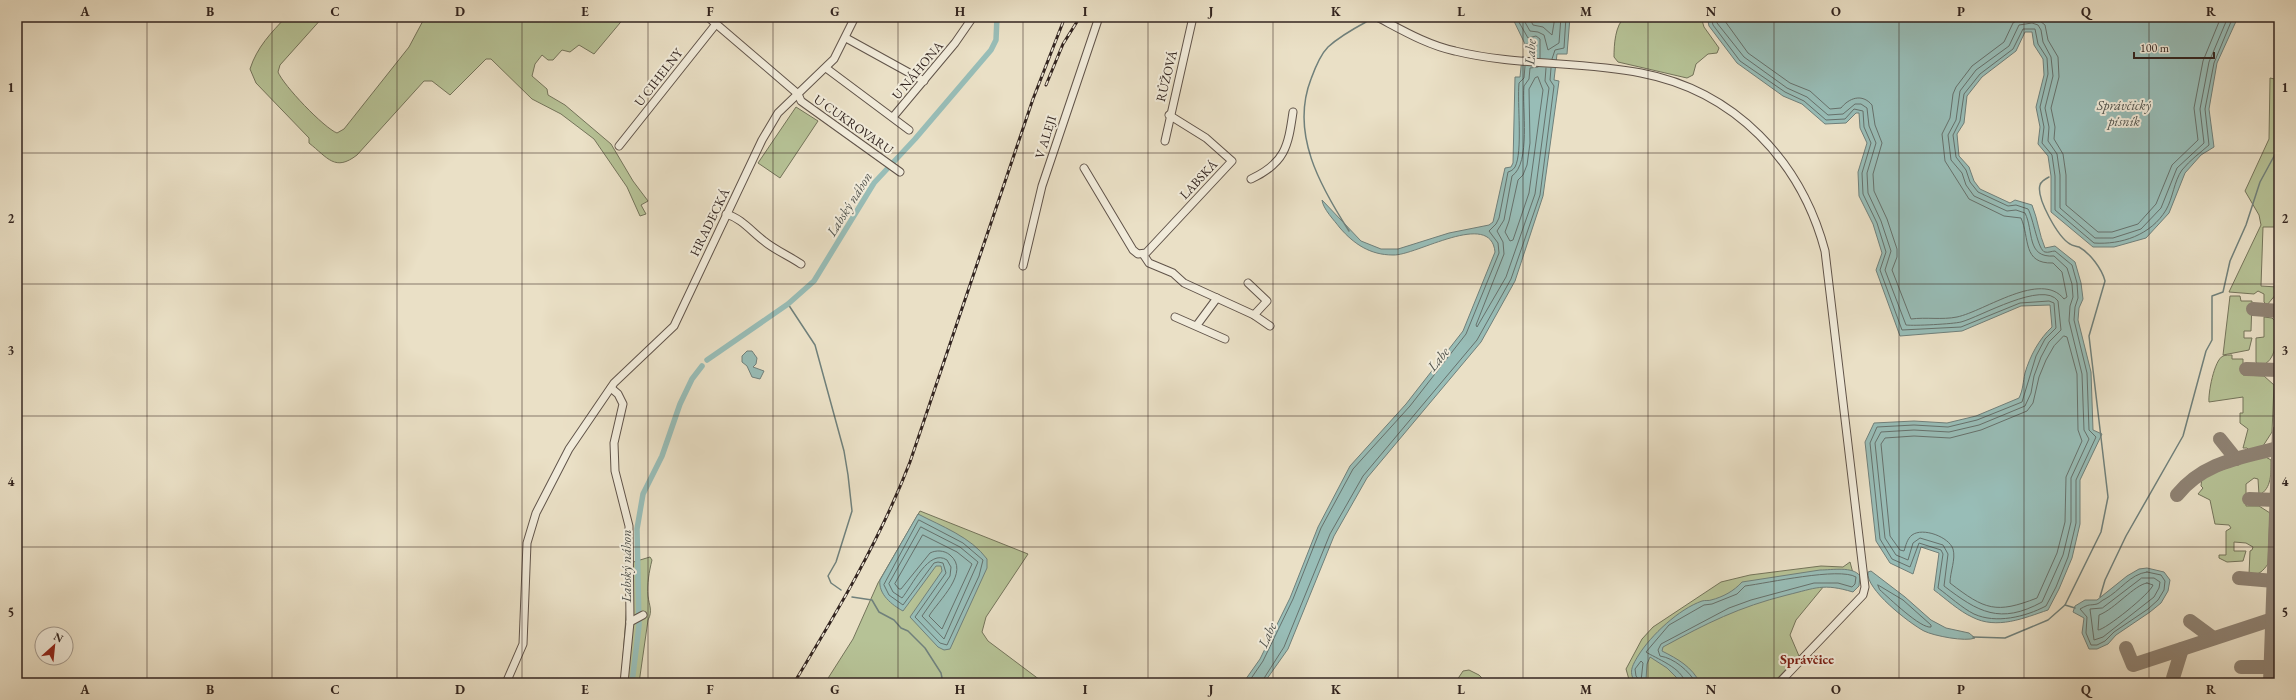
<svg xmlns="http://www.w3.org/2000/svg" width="2296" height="700" font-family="'EB Garamond',serif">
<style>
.green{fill:#b6c296;stroke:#74745b}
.water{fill:#98bdb7;stroke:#70807b}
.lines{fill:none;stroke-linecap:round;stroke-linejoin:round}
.shore{stroke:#66716c;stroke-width:1}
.stream{stroke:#70807b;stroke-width:1.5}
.canal{stroke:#98bdb7;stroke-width:5.5}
.taxiway{stroke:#8e8273;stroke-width:14}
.minor-casing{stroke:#61544a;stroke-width:9}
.minor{stroke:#f1ebda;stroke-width:7}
.rail-casing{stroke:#332520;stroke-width:3}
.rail{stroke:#f1ebda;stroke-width:1.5;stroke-dasharray:4.5;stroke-linecap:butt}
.grid{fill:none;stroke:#332520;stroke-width:1;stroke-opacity:0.55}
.labels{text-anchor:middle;stroke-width:4;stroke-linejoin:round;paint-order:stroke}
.street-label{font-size:13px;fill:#332520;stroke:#f1ebda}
.water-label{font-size:14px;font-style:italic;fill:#51534d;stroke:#f1ebda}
.neighbourhood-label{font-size:14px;font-weight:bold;fill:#7a1f14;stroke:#f1ebda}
.neatline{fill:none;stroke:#332520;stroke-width:1.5}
.grid-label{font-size:13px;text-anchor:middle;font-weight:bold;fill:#332520}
</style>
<rect width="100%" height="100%" fill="#eae0c6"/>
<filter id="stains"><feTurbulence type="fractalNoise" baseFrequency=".005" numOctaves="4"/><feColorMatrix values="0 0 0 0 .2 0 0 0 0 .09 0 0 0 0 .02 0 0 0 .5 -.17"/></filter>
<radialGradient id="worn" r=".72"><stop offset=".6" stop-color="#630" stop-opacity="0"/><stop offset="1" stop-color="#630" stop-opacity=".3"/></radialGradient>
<g class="green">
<path d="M286,17h37l-43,48 -2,7c5,13 46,56 59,61l7,-4 65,-82 16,-30h200l-31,37 -15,-9 -9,7 -8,-2 -9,10h-5l-6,-5 -7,9 -3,12 15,13 1,6 17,10 46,39 22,37 15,20 -7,4 5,9 -6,2 -13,-29 -33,-48 -33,-25 -29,-15 -41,-40h-5l-36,36 -18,-14h-8l-67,74c-22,17 -29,3 -48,-12v-5l-53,-55 -6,-14c7,-22 21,-36 36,-52z"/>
<path d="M1625,17l34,2 7,-2h35l3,10 15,21 -2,5 -9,1 -12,10 -3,11 -6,3 -69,-16 -4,-5c0,-12 1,-32 11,-40z"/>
<path d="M2270,78l9,2v147h-16l-2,59 16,1v6l-10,12 -3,-3v-8l-6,-3 -4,3 -25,-2 32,-67 -2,-10 -14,-24 24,-52z"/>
<path d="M796,107l22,14 -38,57 -22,-15z"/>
<path d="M2230,296h10l1,5h11l-1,30h-7v7h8l-3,12 -26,5z"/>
<path d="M2264,317l8,1 3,3c2,14 3,42 -16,45l-3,-4v-24l8,-1z"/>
<path d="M2232,355v4h11v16l21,1 10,9 -2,47 -9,14 -14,4 -2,-2h-4l5,-19 -8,-6v-10h3v-16l-34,5c-1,-8 5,-42 14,-46 2,-1 7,-1 9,-1z"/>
<path d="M2260,456h4l7,4c0,12 1,29 -12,35l-1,-16 -4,-1 -8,6v22h13l11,7 -2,51c-5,7 -10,12 -19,11l1,-24 2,-1 1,-3 -7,-4 -12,-1v9h12l-3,10 -16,1 -8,-4v-3h7v-24l5,-3 -2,-3 -14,-1 -5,-24 -12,-6 5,-6 -2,-2 1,-9z"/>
<path d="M920,511l108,43 -42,63 -4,15 6,9 56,42h-219l28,-44 25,-56z"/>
<path d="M650,557l2,3c-3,12 -5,24 -4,36 1,9 5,15 0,24l-9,63h-18l9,-120z"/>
<path d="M1850,562l6,22 -32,2 -28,34 -6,15 9,21 -26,27h-143l-4,-14 16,-30 11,-12 68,-45 29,-7 71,-9 22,1z"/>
<path d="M1469,670l10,5 8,8h-32l8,-12z"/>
</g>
<g class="water">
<path d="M1512,17h58l-3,37h-10l-3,26 5,1 -16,115 -28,85 -34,61 -114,136 -33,58 -46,113 -24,34h-21l17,-24 30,-61 28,-71 32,-61 56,-62 57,-73 32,-79c-4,-43 -79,4 -102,3 -23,0 -39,-11 -53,-27 -6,-8 -17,-19 -18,-28l39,41 20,8h17l51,-16 40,-8 4,-3 12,-54 6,-1 2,-4 2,-86h5l2,-20 13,1 2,-16 -2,-2 -3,4h-7z"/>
<path d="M1707,17h531l-21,46 -8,46 5,38 -13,8 -16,18 -16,40 -23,25 -32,9h-21l-42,-35v-36l-3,-20 -10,-12 2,-17 -4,-20 8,-32 -1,-16 -9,-14 -2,-13h-7l-9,19 -34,26 -15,19 -3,27 -7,11 2,22 10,11 5,14 6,8 30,14 5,-3 17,5c6,15 7,29 13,43l10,-2 20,16 6,21 2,16 -4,9 -1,12 13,52 2,58 9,4 -22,46v44l-8,34 -13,31 -11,21c-24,8 -51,20 -76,7 -13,-6 -26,-18 -38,-27l5,-37 -18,-6 -8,27 -23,-11 -14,-22 -11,-99 9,-19 40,-2 33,2 29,-7 43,-18c4,-8 4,-16 6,-25 5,-17 14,-34 27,-46l-2,-22 -29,1 -59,25 -62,5 -24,-66 6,-17 -9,-29 -14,-28 -1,-24 9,-29 -7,-15 -1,-15h-3l-10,10 -21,1 -23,-20 -19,-8 -46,-33 -28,-37z"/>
<path d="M747,351h5l5,7 -1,6 -3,3 11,4 -4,8 -8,-2 -5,-11 -5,-4v-6z"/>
<path d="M918,514c23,12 53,23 69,45v9l-37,81 -6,1 -6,-3 -28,-30 32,-46 -1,-5h-5l-33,45c-11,-6 -25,-17 -23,-31z"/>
<path d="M2147,568l17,4 6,8 -2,11 -7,12 -11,9 -34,23 -8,9 -11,5h-8l-7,-16 2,-15 -11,-6 2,-6 10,-6h12l30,-24 12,-7z"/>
<path d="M1820,570c12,0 33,-4 40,6l-1,10 -6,6c-30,-9 -37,-4 -66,3 -48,12 -80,28 -124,52l-1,4c16,8 30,16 38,32h-18l-15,-15 -17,-11 -3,7 -1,16 4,3h-14c-8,-10 -4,-17 2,-27 13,-21 41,-47 64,-55 3,-1 7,0 9,-1 12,-3 23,-9 31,-18z"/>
<path d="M1871,571l34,26 26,23 15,8 23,5 6,5c-9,4 -41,-2 -51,-7 -15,-8 -59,-42 -56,-59z"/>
</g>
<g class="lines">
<g class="shore">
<path d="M1516,17l12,21 8,-2 4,3v19"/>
<path d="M1522,17l8,14 8,1 6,3 4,15 11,-7 2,-26"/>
<path d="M1529,17l4,8 10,2 9,8 3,-18"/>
<path d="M1711,17l2,8 27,36 45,31 19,9 22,19 19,-1 9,-10 9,2 1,16 7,16 -9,30 1,21 14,29 9,29 -6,18 22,60 59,-3 59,-24 29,-2 5,2 2,25 -11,11 -9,17 -14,46 -45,18 -29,7 -34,-2 -37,2 -7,16 10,96 12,20 18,8 9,-24 22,7 2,4 -5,34c11,8 24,20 36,26 22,10 51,3 72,-8l10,-19 12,-30 8,-34v-43l20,-43 -7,-7 -2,-57 -13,-53 1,-13 3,-9 -1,-15 -5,-18 -17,-14c-3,0 -7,2 -10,1 -7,-1 -12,-35 -17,-43l-12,-4 -8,1 -30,-14 -8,-10 -4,-12 -10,-13 -3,-22 7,-14 4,-27 16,-20 33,-25 10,-20h12l3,15 9,14 1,16 -8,33 4,20 -2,16 10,12 3,21v34l39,33c27,2 57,-8 72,-33 7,-12 8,-29 16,-40 8,-10 18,-17 27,-25l-4,-36 9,-46 19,-46"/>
<path d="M1716,17l1,6 27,34 43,31 20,9 21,18 15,-1 12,-10h6l6,4 2,18 7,17 -9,30 1,20 13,28 10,30 -6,19 21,55c8,1 47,-1 55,-3 19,-5 82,-42 97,-21l3,29 -12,12 -8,15 -7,19 -3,17 -6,13 -46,19 -30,7 -35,-2 -33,2 -6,11 10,95 11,17 12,5 5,-17 7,-5 23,7 5,9 -4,32c34,26 56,39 98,16l21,-47 8,-33v-44l18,-39 -5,-9 -2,-56 -13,-53 1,-15 3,-9 -1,-13 -5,-16 -13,-12c-28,2 -20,-25 -29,-43l-9,-3 -9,1 -33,-15 -8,-11 -4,-12 -11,-13 -3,-25 8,-15 4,-29 16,-21 33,-24 10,-21 13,-2 6,2 3,5 2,12 8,15 2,19 -8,32 4,19 -1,14 9,13 3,21v33l35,30h18l28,-9 20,-21 16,-40 27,-25 -4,-34 9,-47 19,-45"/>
<path d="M1722,17l26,36 42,30 20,8 20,18 11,-1c8,-10 21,-15 31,-3l3,20 7,18 -9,31 1,17 13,28 10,30v8l-5,13 19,49c15,-2 31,1 46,-2 28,-6 84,-47 107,-18l3,-2 -5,-25 -9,-9c-31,1 -23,-25 -32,-45l-17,-2 -35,-17 -24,-38 -3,-27 8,-16 3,-24 3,-7 16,-21 32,-24 9,-19 9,-6"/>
<path d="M2035,17l10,8 3,15 10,17 1,20 -8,31 4,19 -1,12 9,15 3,21v30l32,27h14l26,-8 18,-20 16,-39 26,-25 -4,-32 9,-47 18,-44"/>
<path d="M1552,59l3,-9 9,-2 2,-31"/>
<path d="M1538,67l-8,1 -1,11 -5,7c-2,22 7,77 -12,90l-8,44 -7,11 6,11 1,12 -28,71 1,2 29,-50 29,-83 14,-106 -4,-7 1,-13"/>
<path d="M1538,77l5,13 -14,103 -16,47 -3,1 -5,-9 4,-11 9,-41 5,-5 4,-10 3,-22 -1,-54 6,-11z"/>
<path d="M2064,336l3,1 10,37 1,56 4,11 -16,36 -1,45 -8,31 -20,45c-41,16 -52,12 -87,-15 0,-11 6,-24 3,-34 -4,-12 -30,-22 -41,-14 -5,4 -6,10 -8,16l-4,-1 -10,-14 -9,-92 4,-6 29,-2 36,2 31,-8 46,-19 6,-8 6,-26 7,-17 8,-14z"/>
<path d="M919,520l44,23 20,17 -4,16 -32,69 -7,-2 -25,-26 31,-44 -3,-10 -5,-1 -4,1 -31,42 -14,-10 -5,-10z"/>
<path d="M921,527l39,20 18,15 -34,77 -22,-23 28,-40 1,-9 -4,-7c-18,-12 -35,26 -45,38l-9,-6 -4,-8z"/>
<path d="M923,535l34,17 15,12 -30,65 -13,-13c9,-15 42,-44 21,-61 -6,-5 -14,-5 -20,-2l-29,36h-2l-4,-5z"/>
<path d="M2147,572l14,3 4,6 -1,9 -6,10 -10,9 -34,23 -9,9 -8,4h-6l-5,-12 1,-16 -7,-8c11,-6 8,-3 17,-5 3,-1 5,-4 8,-5 15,-8 25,-25 42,-27z"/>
<path d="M2142,578h12l6,4 -1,6 -5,9 -51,40 -9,3 -4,-31 12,-1z"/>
<path d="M2147,583l6,2c-3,9 -48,45 -55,45l1,-15c16,-6 35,-30 48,-32z"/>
<path d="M1878,585l25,15 28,25v2c-10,2 -42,-29 -51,-37z"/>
<path d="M1248,683l15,-22 30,-62 28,-71 32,-59 57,-63 56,-72 33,-81 -1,-10 -9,-12 7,-7 3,-6 9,-46c3,-1 5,-2 7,-5 8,-15 2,-64 4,-84l5,-5 1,-12"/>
<path d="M1261,683l23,-36 46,-113 33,-58 114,-136 34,-61 29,-84 14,-109 -4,-6 1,-12"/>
<path d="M1639,683l1,-2 -4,-5 -1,-7 6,-8 2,2 -2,18 3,2"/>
<path d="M1685,683c-2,-15 -30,-25 -39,-31l23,-27 35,-20 8,-1 25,-10 8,-8c23,-3 94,-19 111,-9l-1,7 -3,3 -14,-4h-24l-63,17 -22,8 -68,36 -3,6 2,6c14,2 29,15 36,27"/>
</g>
<g class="stream">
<path d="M2049,177c-4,2 -8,4 -9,8 -4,13 18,52 30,59 2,2 6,2 9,3 11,6 23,22 26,34l-16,55 19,161 -7,35 -36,73"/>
<path d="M1349,231c-29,-45 -59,-98 -38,-152 4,-11 9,-24 17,-32 11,-10 25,-18 38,-25"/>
<path d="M788,304l27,41 29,106 4,24 4,36 -16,51 -8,14 3,7 10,7"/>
<path d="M852,597l20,3 7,12 15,8 7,8 7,3 17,17 16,25 2,10"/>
<path d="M2100,597l5,-17 21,-44 57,-100 23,-85 6,-11v-44l11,-4 7,-31 16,-36 14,-43 19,-35"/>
<path d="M1973,637l32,1 43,-18 17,-15 10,3"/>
</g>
<g class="canal">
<path d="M707,360l81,-56 26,-23 60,-98 41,-44 76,-89 5,-10 1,-23"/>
<path d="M632,683l7,-57 -2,-97 6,-35 19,-38 18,-52 12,-25 10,-13"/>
</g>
<g class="taxiway">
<path d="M2253,309l26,2"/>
<path d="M2246,369l33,1"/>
<path d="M2220,439l16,20"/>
<path d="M2177,495c27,-33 63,-37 101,-47"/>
<path d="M2249,499l28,1"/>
<path d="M2239,578l35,3"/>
<path d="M2190,621l23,17"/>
<path d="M2126,648l7,17 140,-46"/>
<path d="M2241,667h30"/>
<path d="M2173,678l9,-29"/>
<path d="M2270,683l9,-252"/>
</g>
<g class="minor-casing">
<g id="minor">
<path d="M708,17l90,77 3,7 99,71"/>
<path d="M1377,17c25,13 50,28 78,34 61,15 125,10 186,22 94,18 160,88 184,178l40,336 -2,8 -84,88"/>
<path d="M846,38l78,43"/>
<path d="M826,68l83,62"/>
<path d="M893,117l62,-74 18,-26"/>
<path d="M1165,141l28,-124"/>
<path d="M619,146l97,-122"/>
<path d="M1084,168l49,82 5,4 8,-1 86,-92 -26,-23 -37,-23"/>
<path d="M1251,179c34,-16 37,-32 42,-67"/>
<path d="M726,214c15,4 26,18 38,27 11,9 25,15 37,23"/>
<path d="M1143,254l6,9 24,10 11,10 70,32 16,11"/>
<path d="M1023,266l19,-80 57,-169"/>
<path d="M1248,283l19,18 -13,14"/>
<path d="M1175,317l50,22"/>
<path d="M1197,325l20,-27"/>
<path d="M611,388l7,6 5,10 -9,39 1,28 14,55 1,96 -6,61"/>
<path d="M630,622l13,-7"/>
<path d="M506,683l17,-39 4,-101 9,-30 33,-64 45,-66 60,-57 88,-186 16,-27 56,-54 21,-42"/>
</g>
</g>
<use href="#minor" class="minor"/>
<g class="rail-casing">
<g id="rail">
<path d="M1046,85l17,-41 17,-27"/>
<path d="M794,683c43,-71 86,-143 116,-221l123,-363 32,-82"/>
</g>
</g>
<use href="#rail" class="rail"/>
</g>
<path class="grid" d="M147,17v666M272,17v666M397,17v666M522,17v666M648,17v666M773,17v666M898,17v666M1023,17v666M1148,17v666M1273,17v666M1398,17v666M1523,17v666M1648,17v666M1774,17v666M1899,17v666M2024,17v666M2149,17v666M17,153h2262M17,284h2262M17,416h2262M17,547h2262"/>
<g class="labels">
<g class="street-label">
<text transform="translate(917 70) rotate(-50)" y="5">U NÁHONA</text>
<text transform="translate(1166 76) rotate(-76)" y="5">RŮŽOVÁ</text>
<text transform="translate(658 77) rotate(-52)" y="5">U CIHELNY</text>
<text transform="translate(854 124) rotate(35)" y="5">U CUKROVARU</text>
<text transform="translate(1045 137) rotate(-73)" y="5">V ALEJI</text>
<text transform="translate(1198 179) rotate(-47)" y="5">LABSKÁ</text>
<text transform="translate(709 222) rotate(-64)" y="5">HRADECKÁ</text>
</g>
<g class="water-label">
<text transform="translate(1530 52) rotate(-87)" y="5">Labe</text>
<text x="2124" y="110">Správčický<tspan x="2124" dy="16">písník</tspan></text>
<text transform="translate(849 204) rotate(-58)" y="5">Labský náhon</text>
<text transform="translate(1438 359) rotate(-51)" y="5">Labe</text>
<text transform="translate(626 566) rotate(-90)" y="5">Labský náhon</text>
<text transform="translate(1267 635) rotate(-66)" y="5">Labe</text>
</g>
<g class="neighbourhood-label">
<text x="1807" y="664">Správčice</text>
</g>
</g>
<rect width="2296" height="700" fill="none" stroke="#eae0c6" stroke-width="44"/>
<g transform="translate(54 646) rotate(27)"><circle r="19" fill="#f1ebda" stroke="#a59c90"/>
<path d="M0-3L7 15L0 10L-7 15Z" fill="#8f2418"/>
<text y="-6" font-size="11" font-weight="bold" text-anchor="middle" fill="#332520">N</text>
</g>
<path d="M2134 52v6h80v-6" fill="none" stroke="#332520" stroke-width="2"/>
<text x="2140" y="52" font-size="12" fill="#332520" stroke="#f1ebda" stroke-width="3" paint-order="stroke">100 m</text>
<rect x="22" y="22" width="2252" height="656" class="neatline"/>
<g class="grid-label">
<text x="85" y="16">A</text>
<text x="210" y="16">B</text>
<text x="335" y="16">C</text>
<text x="460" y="16">D</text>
<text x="585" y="16">E</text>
<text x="710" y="16">F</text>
<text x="835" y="16">G</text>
<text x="960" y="16">H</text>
<text x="1085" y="16">I</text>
<text x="1211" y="16">J</text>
<text x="1336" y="16">K</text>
<text x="1461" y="16">L</text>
<text x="1586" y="16">M</text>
<text x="1711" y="16">N</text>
<text x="1836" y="16">O</text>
<text x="1961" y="16">P</text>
<text x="2086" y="16">Q</text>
<text x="2211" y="16">R</text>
<text x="11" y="92">1</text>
<text x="2285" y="92">1</text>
<text x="11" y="223">2</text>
<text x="2285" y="223">2</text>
<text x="11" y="355">3</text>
<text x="2285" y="355">3</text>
<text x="11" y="486">4</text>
<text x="2285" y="486">4</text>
<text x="11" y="617">5</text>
<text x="2285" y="617">5</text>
<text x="85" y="694">A</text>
<text x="210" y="694">B</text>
<text x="335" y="694">C</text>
<text x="460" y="694">D</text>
<text x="585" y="694">E</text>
<text x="710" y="694">F</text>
<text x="835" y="694">G</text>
<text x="960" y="694">H</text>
<text x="1085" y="694">I</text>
<text x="1211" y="694">J</text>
<text x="1336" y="694">K</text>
<text x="1461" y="694">L</text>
<text x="1586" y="694">M</text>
<text x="1711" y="694">N</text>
<text x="1836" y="694">O</text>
<text x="1961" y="694">P</text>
<text x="2086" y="694">Q</text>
<text x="2211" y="694">R</text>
</g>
<rect width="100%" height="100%" filter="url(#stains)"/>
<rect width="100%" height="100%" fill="url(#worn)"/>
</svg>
